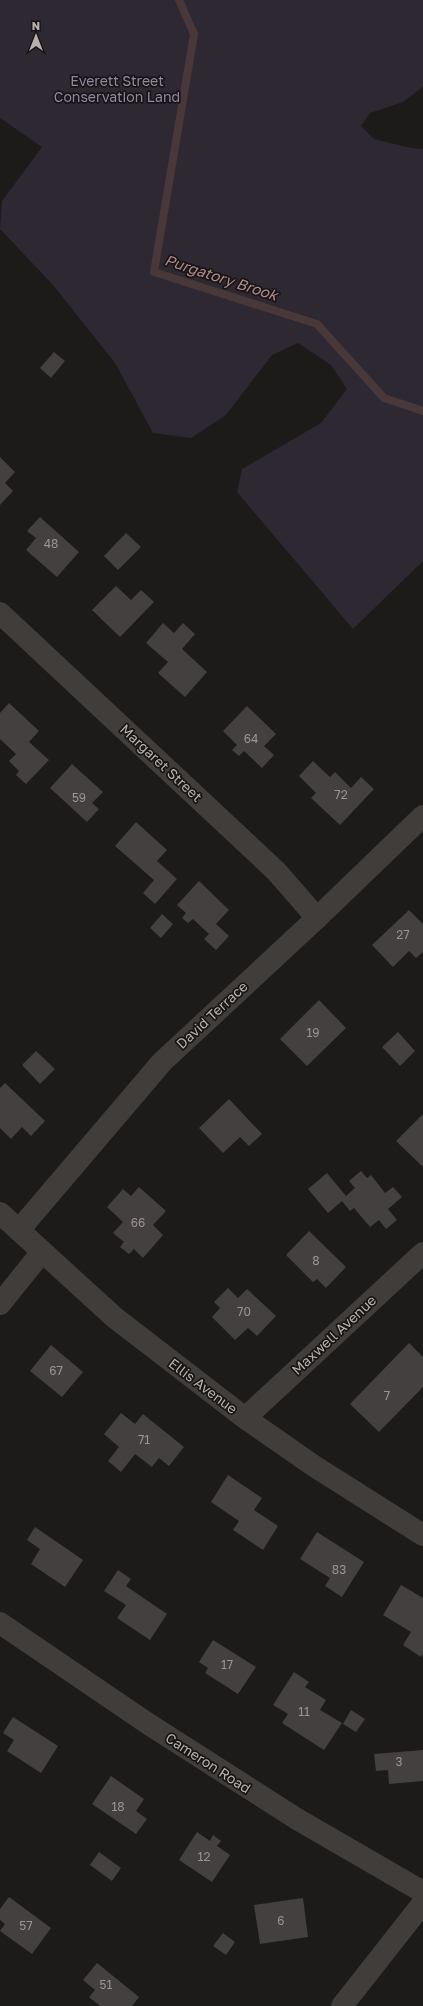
<svg xmlns="http://www.w3.org/2000/svg" width="423" height="2006" font-family="'Golos Text',sans-serif">
<style>
.green{fill:#2d2831}
.lines{fill:none;stroke-linecap:round;stroke-linejoin:round}
.stream{stroke:#493839;stroke-width:8}
.building{fill:#43403f}
.street{stroke:#413d3b;stroke-width:22}
.labels{text-anchor:middle;stroke-width:3.5;stroke-linejoin:round;paint-order:stroke}
.number-label{font-size:12px;fill:#9d9392}
.park-label{font-size:14px;fill:#9586a4;stroke:#171615}
.street-label{font-size:14px;fill:#bbafad;stroke:#171615}
.water-label{font-size:15px;font-style:italic;fill:#b3878b;stroke:#171615}
</style>
<rect width="100%" height="100%" fill="#1c1b1a"/>
<path class="green" d="M0,0h423v87l-20,15 -33,11 -9,13 13,13 37,9 12,1v412l-70,68 -116,-137 5,-23 79,-46 26,-34 -16,-24 -33,-22 -26,12 -46,60 -35,23 -38,-5 -38,-70 -62,-78 -53,-56 2,-28 40,-54 -42,-29z"/>
<g class="lines">
<path class="stream" d="M179,0l15,34 -40,238 163,52 67,74 39,13"/>
</g>
<g class="building">
<path d="M54,352l11,9 -14,17 -11,-10z"/>
<path d="M0,457l15,15 -10,11 8,8 -13,14z"/>
<path d="M40,517l39,35 -22,25 -31,-27 10,-12 -9,-7z"/>
<path d="M126,533l15,14 -23,23 -14,-14z"/>
<path d="M116,586l15,14 10,-10 13,12 -34,35 -28,-27z"/>
<path d="M163,623l11,10 9,-10 12,11 -13,15 25,23 -22,25 -27,-24 10,-11 -22,-19z"/>
<path d="M9,703l30,28 -10,11 20,18 -23,24 -10,-9 3,-4 -10,-10 7,-7 -16,-15v-26z"/>
<path d="M247,706l29,28 -12,12 10,9 -12,13 -18,-17 -5,5 -7,-6 5,-5 -14,-14z"/>
<path d="M313,761l17,16 5,-5 16,16 10,-11 13,12 -34,36 -29,-27 5,-5 -17,-17z"/>
<path d="M72,764l31,28 -11,11 7,6 -12,13 -37,-34z"/>
<path d="M136,822l31,28 -10,11 20,18 -22,25 -12,-11 11,-13 -39,-34z"/>
<path d="M199,881l30,29 -13,14 13,12 -13,14 -12,-11 5,-5 -16,-15 -5,4 -6,-5 4,-5 -9,-8z"/>
<path d="M409,910l14,14v28l-7,6 -7,-7 -16,16 -21,-22z"/>
<path d="M162,914l11,10 -12,14 -11,-10z"/>
<path d="M319,1000l27,28 -39,38 -27,-27z"/>
<path d="M398,1032l17,19 -15,15 -18,-19z"/>
<path d="M36,1051l19,18 -15,15 -18,-19z"/>
<path d="M5,1083l40,38 -14,15 -9,-9 -11,12 -11,-11v-40z"/>
<path d="M229,1099l33,35 -13,12 -9,-9 -17,16 -24,-25z"/>
<path d="M423,1114v53l-27,-26z"/>
<path d="M361,1171l6,7 4,-3 14,18 8,-6 9,10 -14,12 9,11 -11,9 -7,-9 -9,7 -16,-19 -4,3 -8,-10 -14,12 -20,-24 19,-16 19,23 9,-8 -6,-7z"/>
<path d="M139,1187l27,24 -13,14 10,10 -20,23 -9,-9 -5,5 -9,-7 4,-5 -11,-9 10,-11 -16,-15 16,-18 8,7z"/>
<path d="M309,1231l37,36 -20,21 -9,-9 -4,3 -27,-27z"/>
<path d="M228,1288l10,10 9,-9 29,27 -19,20 -9,-8 -13,12 -23,-23 8,-9 -6,-6z"/>
<path d="M409,1343l14,14v30l-44,45 -29,-28z"/>
<path d="M51,1345l32,27 -21,25 -32,-26z"/>
<path d="M121,1413l14,11 8,-10 41,33 -15,19 -10,-8 -7,9 -17,-13 -14,18 -13,-11 11,-14 -15,-13z"/>
<path d="M228,1475l34,23 -8,12 24,16 -15,24 -30,-20 6,-9 -28,-19z"/>
<path d="M35,1527l48,33 -18,27 -34,-23 9,-15 -13,-9z"/>
<path d="M317,1532l47,30 -22,35 -17,-11 5,-8 -30,-19z"/>
<path d="M118,1570l13,9 -5,7 41,28 -17,26 -33,-22 9,-13 -22,-14z"/>
<path d="M401,1585l22,13v56l-2,3 -18,-12 8,-13 -28,-17z"/>
<path d="M213,1640l43,27 -18,27 -33,-21 3,-5 -9,-6z"/>
<path d="M294,1672l15,10 -4,5 21,13 -6,10 22,13 -18,27 -42,-27 6,-9 -15,-9z"/>
<path d="M351,1710l14,9 -9,13 -13,-8z"/>
<path d="M13,1717l45,29 -17,27 -34,-22 7,-11 -11,-7z"/>
<path d="M423,1750v31l-34,3 -1,-14 -12,1 -2,-17z"/>
<path d="M111,1776l33,23 -8,12 11,8 -11,15 -44,-30z"/>
<path d="M197,1832l13,9 3,-6 8,6 -4,5 13,9 -18,27 -33,-22z"/>
<path d="M99,1852l22,16 -9,13 -22,-16z"/>
<path d="M9,1897l42,31 -19,26 -32,-23 5,-7 -5,-4v-11z"/>
<path d="M303,1898l5,39 -48,7 -6,-39z"/>
<path d="M223,1933l12,9 -9,13 -13,-9z"/>
<path d="M97,1963l42,34 -7,9h-32l-11,-9 6,-7 -12,-10z"/>
</g>
<g class="lines">
<g class="street">
<path d="M0,613l276,258 41,47"/>
<path d="M0,1213l114,104 131,101 69,48 109,69"/>
<path d="M19,1230l143,-168 155,-144 106,-102"/>
<path d="M0,1304l42,-52"/>
<path d="M245,1418l178,-165"/>
<path d="M0,1623l147,100 150,96 126,73"/>
<path d="M342,2006l81,-103"/>
</g>
</g>
<g class="labels">
<g class="number-label">
<text x="51" y="548">48</text>
<text x="251" y="743">64</text>
<text x="341" y="799">72</text>
<text x="79" y="802">59</text>
<text x="403" y="939">27</text>
<text x="313" y="1037">19</text>
<text x="138" y="1227">66</text>
<text x="316" y="1265">8</text>
<text x="244" y="1316">70</text>
<text x="56" y="1375">67</text>
<text x="387" y="1400">7</text>
<text x="144" y="1444">71</text>
<text x="339" y="1574">83</text>
<text x="227" y="1669">17</text>
<text x="304" y="1716">11</text>
<text x="399" y="1766">3</text>
<text x="118" y="1811">18</text>
<text x="204" y="1861">12</text>
<text x="281" y="1925">6</text>
<text x="26" y="1930">57</text>
<text x="106" y="1989">51</text>
</g>
<g class="park-label">
<text x="117" y="86">Everett Street<tspan x="117" dy="16">Conservation Land</tspan></text>
</g>
<g class="street-label">
<text transform="translate(161 763) rotate(43)" y="5">Margaret Street</text>
<text transform="translate(212 1015) rotate(-43)" y="5">David Terrace</text>
<text transform="translate(334 1335) rotate(-43)" y="5">Maxwell Avenue</text>
<text transform="translate(203 1386) rotate(37)" y="5">Ellis Avenue</text>
<text transform="translate(208 1763) rotate(33)" y="5">Cameron Road</text>
</g>
<g class="water-label">
<text transform="translate(221 278) rotate(18)" y="5">Purgatory Brook</text>
</g>
</g>
<g transform="translate(36 36)" stroke="#171615" stroke-width="3" paint-order="stroke">
<path d="M0-3L7 15L0 10L-7 15Z" fill="#bbafad"/>
<text y="-6" font-size="11" font-weight="bold" text-anchor="middle" fill="#bbafad">N</text>
</g>
</svg>
